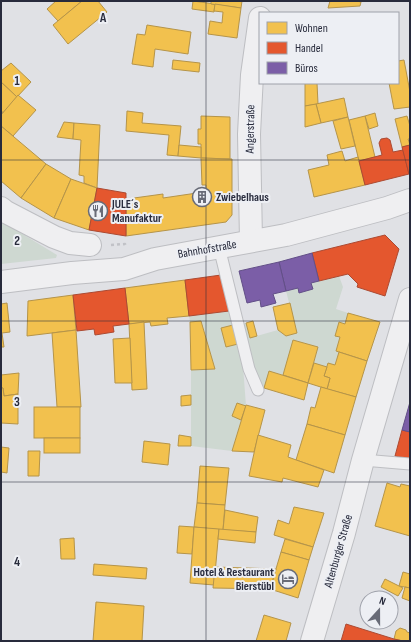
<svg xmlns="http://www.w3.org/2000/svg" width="411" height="642" font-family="'Sofia Sans Condensed',sans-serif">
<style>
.green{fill:#ced8d1}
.homes{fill:#f2c14e;stroke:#b59449}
.shops{fill:#e4572e;stroke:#ac4a32}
.offices{fill:#7b5ea7;stroke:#624f87}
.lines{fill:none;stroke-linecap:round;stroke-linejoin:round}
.lane-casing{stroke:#bdbec2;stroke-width:13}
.street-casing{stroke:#bdbec2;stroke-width:24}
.path{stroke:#c1c2c7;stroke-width:2.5;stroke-dasharray:3 3;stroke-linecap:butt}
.lane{stroke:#efeff1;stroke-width:11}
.street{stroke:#efeff1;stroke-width:22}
.grid{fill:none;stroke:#282b3c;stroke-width:1;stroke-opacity:0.55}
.labels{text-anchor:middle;stroke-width:4;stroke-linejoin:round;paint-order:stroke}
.street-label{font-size:12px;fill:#282b3c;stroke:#edeff4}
.poi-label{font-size:12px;font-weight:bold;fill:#282b3c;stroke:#edeff4;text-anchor:start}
.grid-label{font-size:13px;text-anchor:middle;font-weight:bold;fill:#282b3c;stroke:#edeff4;stroke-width:4;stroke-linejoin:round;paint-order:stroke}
</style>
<rect width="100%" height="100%" fill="#e0e1e5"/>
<g class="green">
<path d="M1,221l56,34 -1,3 -55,6z"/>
<path d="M339,276l4,11 -7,22 12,4 -3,11 -6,-2 -4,13 5,2 -4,14 3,1 -4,13 -7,-2 -1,4 -13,-4 4,-16 -25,-7 -10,35 -14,-4 -5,17 -9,-17 -12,-48h3l4,15 28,-8 8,6 11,-3 -11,-42 12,-3 1,5 14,-4 -2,-6z"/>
<path d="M229,311l4,14 -12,3 5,19 12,-3 5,22 3,40 -9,-2 -4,12 8,4 -9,31 -41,-5v-76l24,-1 -13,-47h-12l-1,-6z"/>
</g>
<g class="homes">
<path d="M56,1h26l-24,20 -11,-12z"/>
<path d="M82,1h16l9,11 -39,32 -15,-19z"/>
<path d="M193,1l22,3 -1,8 -22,-3z"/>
<path d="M211,1h31l-1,7 -30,-4z"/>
<path d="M330,1h27l4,1 -1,4 -32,2z"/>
<path d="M215,4l26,4 -4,30 -29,-4 2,-13 12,2 1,-11 -9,-1z"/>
<path d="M147,25l44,7 -3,22 -33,-5 -2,18 -21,-3 5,-30 8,1z"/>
<path d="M173,60l27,3 -1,9 -27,-3z"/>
<path d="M404,60l6,32v15l-16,2 -5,-26h9v-22z"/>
<path d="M11,63l20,19 -14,15 -16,-15v-11z"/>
<path d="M1,82l16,15 -14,16 -2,-3z"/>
<path d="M305,83h12l1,21 -13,2z"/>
<path d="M18,95l18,15 -23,26 -12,-10v-11z"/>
<path d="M344,98l4,19 -27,6 -5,-19z"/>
<path d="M316,104l5,19 -16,4v-21z"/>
<path d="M127,111l16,2 -1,10 39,3 -3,30 -11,-1 2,-20 -43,-4z"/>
<path d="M375,113l3,13 -9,3 -4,-13z"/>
<path d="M201,116l29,1v42l-29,-1v-14h-3v-15h3z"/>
<path d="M365,116l10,41 -16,4 -10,-41z"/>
<path d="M407,116l3,10v13h-2l2,6 -8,2 -7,-28z"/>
<path d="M348,117l7,29 -14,3 -8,-28z"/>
<path d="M64,122l10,1 -1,16 -16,-2z"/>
<path d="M74,123l26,2 -3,63 -13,-5v-7l-5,-1 2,-35 -8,-1z"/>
<path d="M1,126l45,38 -25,34 -20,-17z"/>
<path d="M179,145l22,2v11l-23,-2z"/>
<path d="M342,151l3,10 13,-4 7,28 -51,12 -6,-27 21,-5 -2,-10z"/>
<path d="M201,158l31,1v56l-6,7 -100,14v-32l9,-1 -1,-5 29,-4v4l34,-5 9,3v-11h-4z"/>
<path d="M46,164l25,15 -17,39 -33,-20z"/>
<path d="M71,179l26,9 -8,42 -35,-12z"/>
<path d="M185,280l4,36 -22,2 1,6 -17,2 -1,-4 -21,2 -4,-36z"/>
<path d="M73,295l3,35 -49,6 1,-35z"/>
<path d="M7,303l3,29 -8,1 2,14h-3v-43z"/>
<path d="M290,303l7,30 -11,3 -8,-6 -5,-23z"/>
<path d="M348,313l32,9 -13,39 -31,-10 4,-14 -5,-1 4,-14 6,2z"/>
<path d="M201,321l14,48 -24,1 -1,-48z"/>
<path d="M253,321l4,15 -7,2 -4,-15z"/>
<path d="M144,322l3,67 -15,1 -3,-66z"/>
<path d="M233,325l5,19 -12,3 -5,-19z"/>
<path d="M76,330l5,77h-24l-5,-74z"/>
<path d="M130,338l2,45h-17l-2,-44z"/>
<path d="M293,340l25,7 -10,36 -25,-8z"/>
<path d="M339,352l28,9 -11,36 -29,-8 3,-11 -6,-2 4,-13 7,2z"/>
<path d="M314,363l13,4 -3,9 6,2 -3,11 -19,-6z"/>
<path d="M269,371l39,12 -4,17 -40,-12z"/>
<path d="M19,373l-1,21 -14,2 -1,-8h-2v-13z"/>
<path d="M321,387l35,10 -11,38 -38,-11 4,-17 4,1z"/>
<path d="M1,388h2l1,8 14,-2v30l-17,-1z"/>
<path d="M191,395v10l-10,1v-10z"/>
<path d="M237,403l9,3 -5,14 -9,-4z"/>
<path d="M246,405l19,5 -11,42 -22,-1z"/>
<rect x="34" y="407" width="46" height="31"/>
<path d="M307,424l38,11 -11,38 -38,-13z"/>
<path d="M179,435l12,2v9h-13z"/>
<path d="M258,435l33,10 -3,12 36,13 -6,17 -35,-9 -1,4 -33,-6z"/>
<rect x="44" y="438" width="36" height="15"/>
<path d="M144,441l26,3 -2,21 -26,-3z"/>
<path d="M1,447l8,1 -2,25 -6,-1z"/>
<path d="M28,451h12l-1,25h-11z"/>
<path d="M200,466l29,2 -4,37 -28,-2z"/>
<path d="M387,483l13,4 1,-3 9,2v50l-35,-10z"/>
<path d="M197,503l28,2 -2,25 -29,-3z"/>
<path d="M294,507l30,6 -11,34 -39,-12 4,-15 11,4z"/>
<path d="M225,510l33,7 -2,15 -33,-2z"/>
<path d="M179,526l15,1 -2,27 -15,-1z"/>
<path d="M194,527l25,2 -5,56 -24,-2z"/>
<path d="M219,529l37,3 -1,11 -37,-4z"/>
<path d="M74,538l1,21h-14l-1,-20z"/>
<path d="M285,539l28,8 -4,13 -28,-8z"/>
<path d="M281,552l28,8 -11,38 -28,-9z"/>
<path d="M94,564l53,4 -1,11 -53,-4z"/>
<path d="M215,567l61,2 -6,20 -57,-1z"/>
<path d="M403,572l7,2v14l-11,-2z"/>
<path d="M385,579l18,9 -5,8 -17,-9z"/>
<path d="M405,587l5,1v13l-8,-3z"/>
<path d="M96,602l48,4 -2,35h-49z"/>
<path d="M264,615l27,8 -5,18h-30z"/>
<path d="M400,628l6,2 1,2 3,1v8h-7l-9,-2 2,-8z"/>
</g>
<g class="shops">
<path d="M387,138l3,2 3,12 10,-2 6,24 -44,11 -6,-24 23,-6 -3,-12 2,-4z"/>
<path d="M410,145v29h-1l-7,-27z"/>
<path d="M97,188l29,5v43l-37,-6z"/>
<path d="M385,235l14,14 -14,47 -28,-9 1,-3 -10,-10 -29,7 -7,-28z"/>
<path d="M221,275l8,36 -40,5 -4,-36z"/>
<path d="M125,288l4,36 -16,2 1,6 -19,3 -1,-6 -17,2 -4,-36z"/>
<path d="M402,430l8,2v27l-15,-3z"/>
<path d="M346,624l48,15 9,2h-62z"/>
</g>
<g class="offices">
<path d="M312,253l7,28 -8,2 2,6 -14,4 -1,-5 -12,3 -7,-29z"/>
<path d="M279,262l7,29 -13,3 3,9 -15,4 -1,-7 -13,3 -8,-32z"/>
<path d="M410,402v30l-8,-2z"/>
</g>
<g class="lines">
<g class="lane-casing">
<g id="lane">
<path d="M219,247l30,122 9,21"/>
<path d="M363,460l47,4"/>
</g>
</g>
<g class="street-casing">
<g id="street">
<path d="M1,208l5,4 48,25 16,6 20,2"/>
<path d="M251,241l-2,-107 3,-59 8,-57"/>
<path d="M1,282l71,-9 52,-4 31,-10 131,-24 101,-27 23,-8"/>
<path d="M312,641l32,-108 19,-73 47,-161"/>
</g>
</g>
<path class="path" d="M111,245l14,-1 1,3"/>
<use href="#lane" class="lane"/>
<use href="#street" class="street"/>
</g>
<path class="grid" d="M206,1v640M1,160h409M1,321h409M1,482h409"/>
<defs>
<g id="building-ring" transform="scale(1)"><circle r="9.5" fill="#edeff4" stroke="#686b77" stroke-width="1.5"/><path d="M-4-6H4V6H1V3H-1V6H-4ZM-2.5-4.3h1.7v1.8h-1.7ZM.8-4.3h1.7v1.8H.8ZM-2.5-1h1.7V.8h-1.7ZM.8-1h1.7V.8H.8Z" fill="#686b77"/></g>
<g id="restaurant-ring" transform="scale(1)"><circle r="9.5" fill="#edeff4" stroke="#686b77" stroke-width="1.5"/><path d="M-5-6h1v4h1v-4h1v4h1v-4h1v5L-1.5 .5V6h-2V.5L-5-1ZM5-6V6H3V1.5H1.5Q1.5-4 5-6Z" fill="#686b77"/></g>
<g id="hotel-ring" transform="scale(1)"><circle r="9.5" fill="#edeff4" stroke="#686b77" stroke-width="1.5"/><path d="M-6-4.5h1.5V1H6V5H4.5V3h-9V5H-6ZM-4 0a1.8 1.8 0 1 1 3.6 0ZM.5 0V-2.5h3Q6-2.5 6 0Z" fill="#686b77"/></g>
</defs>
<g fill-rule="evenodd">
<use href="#building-ring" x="202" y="197"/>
<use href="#restaurant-ring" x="98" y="211"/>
<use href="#hotel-ring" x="288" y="579"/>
</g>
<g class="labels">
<g class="street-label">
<text transform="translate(250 129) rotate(-89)" y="4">Angerstraße</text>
<text transform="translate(207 249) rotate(-10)" y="4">Bahnhofstraße</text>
<text transform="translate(338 551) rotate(-74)" y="4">Altenburger Straße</text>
</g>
<g class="poi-label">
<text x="216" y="201">Zwiebelhaus</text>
<text x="112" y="208">JULE´s<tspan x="112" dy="14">Manufaktur</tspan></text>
<text x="274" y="576" text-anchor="end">Hotel &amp; Restaurant<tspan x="274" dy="14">Bierstübl</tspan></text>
</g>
</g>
<g class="grid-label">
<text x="103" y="22">A</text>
<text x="17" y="85">1</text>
<text x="17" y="245">2</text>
<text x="17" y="406">3</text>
<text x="17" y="566">4</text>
</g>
<rect width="411" height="642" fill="none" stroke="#282b3c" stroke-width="4"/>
<rect x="259" y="12" width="140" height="72" fill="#edeff4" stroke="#9ea1aa"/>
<rect x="267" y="22" width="20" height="12" fill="#f2c14e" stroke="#9ea1aa"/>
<text x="295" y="32" font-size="12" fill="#282b3c">Wohnen</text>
<rect x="267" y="42" width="20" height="12" fill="#e4572e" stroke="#9ea1aa"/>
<text x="295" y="52" font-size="12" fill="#282b3c">Handel</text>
<rect x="267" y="62" width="20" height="12" fill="#7b5ea7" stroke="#9ea1aa"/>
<text x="295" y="72" font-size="12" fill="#282b3c">Büros</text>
<g transform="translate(379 610) rotate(21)"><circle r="19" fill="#edeff4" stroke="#9ea1aa"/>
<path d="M0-3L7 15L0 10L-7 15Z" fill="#686b77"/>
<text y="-6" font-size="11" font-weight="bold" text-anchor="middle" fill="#282b3c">N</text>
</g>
</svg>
